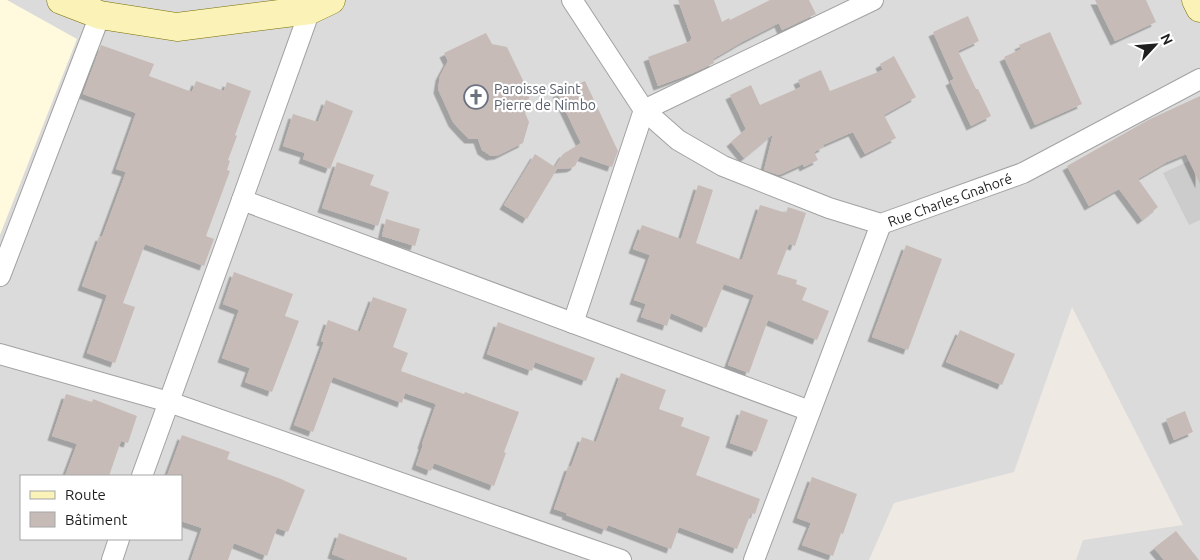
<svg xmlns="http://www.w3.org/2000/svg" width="1200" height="560" font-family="Ubuntu,sans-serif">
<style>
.residential{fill:#dcdbdb;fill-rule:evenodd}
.education{fill:#fff9dd}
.religious{fill:#ccc}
.building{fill:#c7bbb7;filter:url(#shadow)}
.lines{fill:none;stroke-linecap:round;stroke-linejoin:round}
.street-casing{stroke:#a2a2a2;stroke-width:22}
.secondary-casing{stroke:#776f03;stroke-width:29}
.street{stroke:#fff;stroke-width:20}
.secondary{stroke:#faf2b7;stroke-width:28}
.labels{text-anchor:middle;stroke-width:4.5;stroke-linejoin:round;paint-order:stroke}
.worship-label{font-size:14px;fill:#5b616d;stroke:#fff;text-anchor:start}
.street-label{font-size:14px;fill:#1e1e1e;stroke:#fff}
</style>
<defs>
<filter id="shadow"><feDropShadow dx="-4.5" dy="4.5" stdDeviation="0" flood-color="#0004"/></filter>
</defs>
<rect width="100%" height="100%" fill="#efe9e4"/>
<path class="residential" d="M0,0h1200v560h-124l7,-20 100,-15 -111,-218 -58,165 -120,31 -25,57h-869zM21,476h160v63h-160z"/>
<path class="education" d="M0,0h7l70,39 -77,196z"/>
<path class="religious" d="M1200,156v64l-11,5 -26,-52z"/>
<g class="building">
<path d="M678,0h36l8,22 7,-4 1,2 40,-20h39l7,14 -34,16 -3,-7 -37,19 -29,17 1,4 -21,10 -35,13 -10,-29 43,-16 -1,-1 2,-1z"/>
<path d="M1095,0h51l10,22 -41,19z"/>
<path d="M968,16l11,25 -21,10 18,38h2l13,27 -20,10 -21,-45 4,-2 -21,-47z"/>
<path d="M1050,32l32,72 -47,21 -31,-68 17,-8 -2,-4z"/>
<path d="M486,33l6,11 15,3 22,46v6l-4,14 4,9 -6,21 -24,12 -8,1 -9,-6 -4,-11h-9l-7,-7 -9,-10 -15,-33 2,-13 8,-15 -4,-8z"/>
<path d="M101,45l53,19 -5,12 43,16 4,-11 28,10 3,-9 24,9 -16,44 2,1 -9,24 2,1 -3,9 3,1 -24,65 8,3 -10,27 -59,-22 -22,59 12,4 -20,56 -28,-10 20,-58 -25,-9 18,-50 2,1 24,-65 -10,-3 20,-56 -53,-19z"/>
<path d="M894,56l22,41 -32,18 12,23 -31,16 -12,-22 -30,13 1,2 -10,5 4,8 -14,7 -1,-3 -24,11 -15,-5 9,-36 -29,24 -13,-16 15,-13 -16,-34 21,-10 9,20 41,-18 -3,-7 23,-10 9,21 53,-21 -3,-6z"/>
<path d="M585,81l33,70 -6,16 -32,-11 -5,10 -4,2 -14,1 -30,50 -23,-14 31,-51 20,13 8,-13 18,-11 -24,-50z"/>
<path d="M1200,96v88l-14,-30 -19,8 -29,17 20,28 -16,13 -23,-31 -30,17 -22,-40 81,-46z"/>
<path d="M326,100l27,11 -23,58 -27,-10 2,-6 -22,-7 10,-32 25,8z"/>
<path d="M337,162l37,13 -4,10 19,7 -11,34 -56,-18z"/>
<path d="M698,185l15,5 -17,53 46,17 18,-55 26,8 2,-6 18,6 -11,33 -6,-2 -12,30 20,6 -1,4 11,4 -5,12 27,11 -12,29 -49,-20 -19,53 -21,-8 26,-70 -30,-11 -18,44 -35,-15 -4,13 -26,-9 5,-13 -12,-4 16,-45 -17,-6 9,-24 39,14z"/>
<path d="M386,219l34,10 -5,17 -33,-10z"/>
<path d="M906,245l36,14 -34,91 -36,-13z"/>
<path d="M234,272l59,22 -8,22 14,5 -27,71 -27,-10 5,-14 -28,-10 17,-48 -16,-6z"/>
<path d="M373,297l34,12 -14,38 15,6 -7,18 63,23 1,-2 54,20 -15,40 2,1 -12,33 -60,-23 -3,8 -15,-6 7,-20 -1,-1 14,-40 -31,-11 -3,10 -69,-26 -20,55 -19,-7 30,-83 -3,-1 7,-21 32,12z"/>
<path d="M498,322l97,36 -9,23 -51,-19 -3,9 -45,-17z"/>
<path d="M960,330l55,24 -13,31 -56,-23z"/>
<path d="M621,373l45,17 -7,19 25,9 -3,8 29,11 -14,38 64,24 -5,15 -4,-1 -14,36 -58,-22 -8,22 -63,-24 -2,5 -40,-15 1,-2 -13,-4 15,-43 2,1 11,-30 14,5z"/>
<path d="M66,394l26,8 1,-3 44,17 -9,27 -7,-2 -12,35h-44l12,-32 -25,-8z"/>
<path d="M741,410l27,10 -12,32 -26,-9z"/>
<path d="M1185,411l8,21 -19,8 -8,-21z"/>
<path d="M182,435l48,17 -3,7 54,20 24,11 -17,42 -11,-4 -10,28 -33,-13 -6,17h-37l11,-32 -21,-7v-45h-14z"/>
<path d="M812,477l45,17 -14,40 -2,-1 -8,23 -31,-11 9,-22 -14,-5z"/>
<path d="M1176,531l23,29h-35l-10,-12z"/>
<path d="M339,533l68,25v2h-60l-15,-6z"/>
</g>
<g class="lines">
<g class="street-casing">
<g id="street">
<path d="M572,0l72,110 34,30 45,26 106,42 52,16 142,-51 177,-94"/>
<path d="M242,200l568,211"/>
<path d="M0,276l100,-261"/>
<path d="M573,323l71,-213 229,-110"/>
<path d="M0,354l169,48 452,158"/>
<path d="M142,476l100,-276 68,-190"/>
<path d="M112,560l7,-21"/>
<path d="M754,560l127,-336"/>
</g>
</g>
<g class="secondary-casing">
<g id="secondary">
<path d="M61,0l39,15 77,12 133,-17 21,-10"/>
<path d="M1196,0l4,8"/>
</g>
</g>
<use href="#street" class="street"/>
<use href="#secondary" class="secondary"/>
</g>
<defs>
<g id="church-ring" transform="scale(1.25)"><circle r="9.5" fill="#fff" stroke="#6b7280" stroke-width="1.5"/><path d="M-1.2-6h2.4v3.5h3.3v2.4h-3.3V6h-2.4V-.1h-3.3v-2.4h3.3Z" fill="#6b7280"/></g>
</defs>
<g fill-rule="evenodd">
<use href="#church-ring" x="476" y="97"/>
</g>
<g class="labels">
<g class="worship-label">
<text x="494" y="94">Paroisse Saint<tspan x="494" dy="16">Pierre de Nimbo</tspan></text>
</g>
<g class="street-label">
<text transform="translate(950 200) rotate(-20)" y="5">Rue Charles Gnahoré</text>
</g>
</g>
<rect x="20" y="475" width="162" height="65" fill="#ffffff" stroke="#a5a5a5"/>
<rect x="30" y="491" width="25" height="8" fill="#faf2b7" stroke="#a5a5a5"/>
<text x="65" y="500" font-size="15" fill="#1e1e1e">Route</text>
<rect x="30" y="512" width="25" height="15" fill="#c7bbb7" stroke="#a5a5a5"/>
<text x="65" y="525" font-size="15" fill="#1e1e1e">Bâtiment</text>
<g transform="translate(1155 45) rotate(64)" stroke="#ffffff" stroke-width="4" paint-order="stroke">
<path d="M0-4L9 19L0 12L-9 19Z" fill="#1e1e1e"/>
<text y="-8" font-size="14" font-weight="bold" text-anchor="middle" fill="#1e1e1e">N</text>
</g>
</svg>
